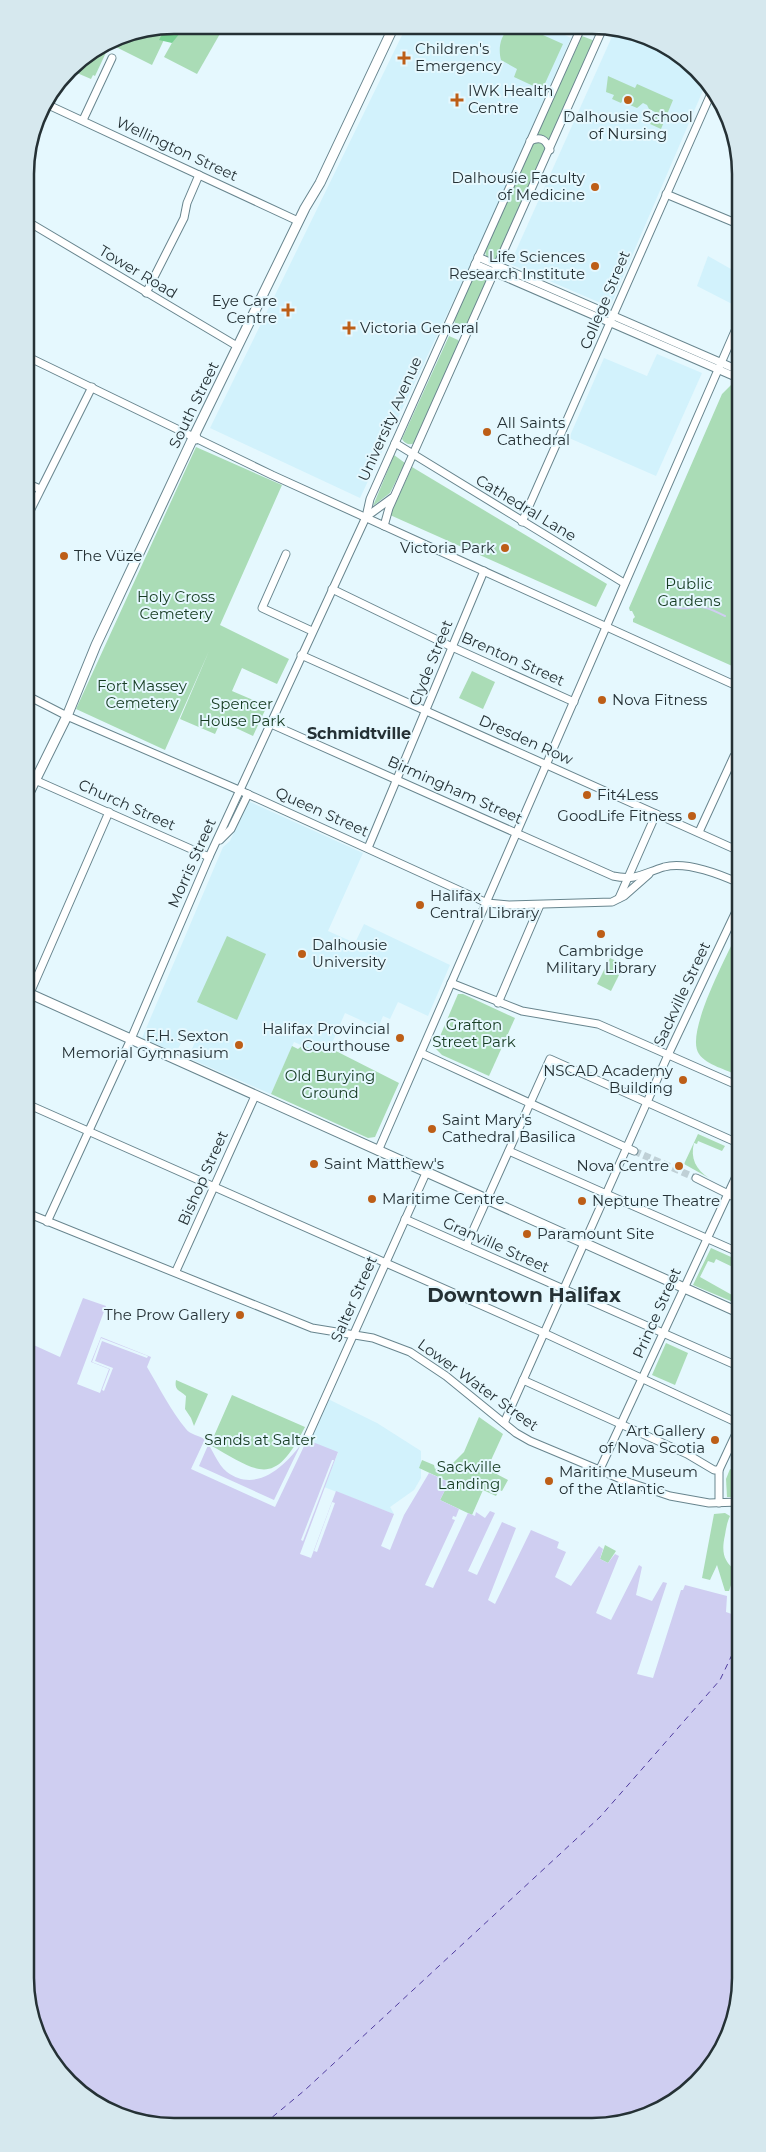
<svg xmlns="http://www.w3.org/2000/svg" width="766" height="2152" font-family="Montserrat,sans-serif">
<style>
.built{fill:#d2f2fc}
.green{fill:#aadcb6}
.forest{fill:#79d193}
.water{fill:#cfcef1}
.pier{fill:#e5f8fe}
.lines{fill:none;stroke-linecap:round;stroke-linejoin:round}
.stream{stroke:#cfcef1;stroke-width:2}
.ferry{stroke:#513da0;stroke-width:1;stroke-dasharray:6 5;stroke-linecap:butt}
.minor-tunnel{stroke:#bfd0d6;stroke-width:7;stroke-dasharray:7 3.5;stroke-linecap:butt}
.minor-casing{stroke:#68858e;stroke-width:9}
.major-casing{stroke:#68858e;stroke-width:11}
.minor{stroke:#fff;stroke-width:7}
.major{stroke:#fff;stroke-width:9}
.poi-dot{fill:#bd5e17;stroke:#e5f8fe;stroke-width:2}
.labels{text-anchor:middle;stroke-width:4;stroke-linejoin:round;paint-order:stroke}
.poi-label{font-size:15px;fill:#253135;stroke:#e5f8fe;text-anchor:start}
.street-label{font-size:15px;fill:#253135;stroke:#e5f8fe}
.park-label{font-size:15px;fill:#163b22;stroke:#e5f8fe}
.neighbourhood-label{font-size:16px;font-weight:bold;fill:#253135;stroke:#e5f8fe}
.district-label{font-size:20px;font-weight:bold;fill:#253135;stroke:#e5f8fe}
.rim{fill:none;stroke:#253135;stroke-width:2.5}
</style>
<rect width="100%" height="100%" fill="#e5f8fe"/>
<g class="built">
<path d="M406,27h142l23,11 -83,190 -128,270 -150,-70z"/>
<path d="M615,30l82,38 10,13 -97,226 -100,-43z"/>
<path d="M708,256l30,17v27l-2,6 -39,-20z"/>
<path d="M657,354l45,19 -46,103 -87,-38 35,-80 43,18z"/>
<path d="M248,801l115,52 -35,78 27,12 9,-19 86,41 -22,51 -30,-14 -8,17 -7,-3 -5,12 -33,-15 -15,35 -13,4 -23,-10 -23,52 -83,-36 7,-16 -11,-5 -8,16 -34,-15 81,-191 7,-6z"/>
<path d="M328,1399l49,24 44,28v27l-7,12 -24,17 4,7 -70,-27 14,-34 -30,-12z"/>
</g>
<g class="green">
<path d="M171,25l-19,40 -42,-21 -15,32 -2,-1 -2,4 -21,-9 5,-8 42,-26z"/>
<path d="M182,25h26l13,7 -24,42 -33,-17z"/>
<path d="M512,27h13l38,17 -21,46 -28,-13 3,-8 -16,-9c-3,-11 -1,-27 11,-33z"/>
<path d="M582,36l13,5 -46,100 -12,-6z"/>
<path d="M608,76l27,12 2,-4 36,16 -12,29 -11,-5 5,-12 -6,-3 -2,-4 -4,-2 -6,5 -7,-3 3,-7 -7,-4 -5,9 -9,-4 2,-4 -8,-3z"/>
<path d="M541,141l5,7 -48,109 -4,3 -8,-4 -1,-5 49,-109z"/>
<path d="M478,268l10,4v6l-21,47 -4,2 -8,-3 -1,-6z"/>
<path d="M449,336l9,4 2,3 -44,100c-6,2 -10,2 -14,-4z"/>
<path d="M731,385l7,3 1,281 -106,-47v-3l2,-2 -3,-6h-2l-1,-3 93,-214z"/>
<path d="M196,447l86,38 -62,140 69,34 -12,25 -35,-16 -10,23 35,15 -14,30 -32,-15 -6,13 -35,-15 29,-68 -44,99 -89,-41z"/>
<path d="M394,455l11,8 -15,30 -17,13z"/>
<path d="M412,467l195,117 -11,23 -206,-92z"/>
<path d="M472,671l23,11 -12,27 -24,-11z"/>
<path d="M739,929v147c-11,-6 -33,-11 -40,-22 -15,-21 30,-101 40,-125z"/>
<path d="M227,936l39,18 -29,66 -40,-18z"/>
<path d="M610,958l14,7 -13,26 -14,-7z"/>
<path d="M458,994h5l52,24 -26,58 -47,-21 -7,-7z"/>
<path d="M303,1045l14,7 13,-4 69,35 -24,54 -7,1 -97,-44 21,-48 6,3z"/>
<path d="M698,1134l27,12 -3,5 -24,-10 -1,3 -3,-1c-4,15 2,27 15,35l-25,-14z"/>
<path d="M711,1248l29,13 -1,9 -23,-11 -2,4 -6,-2 -8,16 32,18 6,-11 2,1v20l-47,-20z"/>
<path d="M666,1343l22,10 -13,32 -23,-10z"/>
<path d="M176,1380l32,14 -14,32 -3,-8 -6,-9 1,-13c-6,-6 -12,-5 -10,-16z"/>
<path d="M232,1395l73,32c-31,61 -45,46 -95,18z"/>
<path d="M479,1417l24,17 -16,35 21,11 -6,11 -3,-1 -3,6 -13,-6 -11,25 -32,-15 9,-18 -30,-14 3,-8 12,5 1,4 4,-2 7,3 18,-18z"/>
<path d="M730,1469l10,4v24h-13l-1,-18z"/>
<path d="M725,1513l5,3c-3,6 -4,13 -5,19 -8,34 15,29 15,49l-8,-2 -3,9h-4l-8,-26 -7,15 -8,-2 12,-64z"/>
<path d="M605,1545l11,6 -8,12 -8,-4z"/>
</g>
<path class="forest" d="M173,25h14l-2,4 -6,1 1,3 -8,10 -13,-3 7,-14z"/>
<path class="water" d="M83,1298l23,8 -29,78 23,9 9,-24 -18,-7 10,-25 50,20 -4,10c12,20 24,44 39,62 4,6 14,6 19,11 8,9 12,24 22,32 31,23 61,-9 78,-33l33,13 -38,102 11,4 25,-67 58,23 -13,32 9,4 14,-35 25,-42 20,9 -9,18 19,9 -3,8 -3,-1 -1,3 3,1 -30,65 8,3 35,-75 7,3 1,-4 9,6 5,-7 5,2 -27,58 9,4 25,-53 14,6 -28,72 7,4 36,-74 28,12 -2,6 9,4 -11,25 16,9 28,-40 4,3 -3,10 8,4 7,-9 4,2 -23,57 15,7 28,-55 3,2 -6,28 16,6 11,-19 4,1 -30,91 16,4 28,-88h2l2,-5 42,11 -1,16 14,5 1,371 -11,47 -26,41 -37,31 -45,17h-477l-37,-12 -39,-28 -24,-31 -17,-45 -1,-666 33,15z"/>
<g class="pier">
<path d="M101,1338l47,18 -1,2 -45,-17 -7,20 18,7 -9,23 -2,-1 8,-21 -18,-7z"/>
<path d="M205,1439l4,4 -10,23 75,34 29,-60h4l-32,67 -84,-38z"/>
<path d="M332,1460h2l-31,81 -2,-1z"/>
<path d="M332,1502l3,1 -18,49 -3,-1z"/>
</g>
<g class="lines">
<path class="stream" d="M666,602c11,10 22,5 35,5 8,0 17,6 24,9"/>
<path class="ferry" d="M264,2124l41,-34 295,-273 120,-137 20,-42"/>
<path class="minor-tunnel" d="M634,1151l62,27"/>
<g class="minor-casing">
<g id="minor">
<path d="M44,103l254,118"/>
<path d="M83,120l29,-62"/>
<path d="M530,141c10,-5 16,-2 20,9"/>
<path d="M666,194l72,30"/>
<path d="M25,220l212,126"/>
<path d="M478,257l260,113"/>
<path d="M475,264l263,114"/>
<path d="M146,293l38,-75 3,-15 12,-28"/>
<path d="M26,356l246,119 467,212"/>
<path d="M395,443l229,140"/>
<path d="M26,483l14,6"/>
<path d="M366,517l26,-19"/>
<path d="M26,519l66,-132"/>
<path d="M522,522l191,-433"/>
<path d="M384,526l5,-18 214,-480"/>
<path d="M286,554l-24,54 50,23"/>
<path d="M332,589l120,58 122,55"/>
<path d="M301,655l438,196"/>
<path d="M26,695l41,21 174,75 246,112 22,2 103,-3 12,-6 25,-22"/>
<path d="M271,724l342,152c23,5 31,-3 51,-9 23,-6 55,7 75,16"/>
<path d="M35,780l174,77"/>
<path d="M699,832l35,-76 5,3"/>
<path d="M220,840l11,-11 17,-35"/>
<path d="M368,848l116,-277"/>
<path d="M619,898l37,-84"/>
<path d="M451,983l71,28 76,13 141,62"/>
<path d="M30,993l79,-181"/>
<path d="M498,1003l42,-98"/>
<path d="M421,1053l213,98"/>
<path d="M27,1104l517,229 196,91"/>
<path d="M378,1151l360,-827"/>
<path d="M509,1151l231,102"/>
<path d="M696,1178l44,22"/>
<path d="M27,1213l285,115 61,10 37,14 36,24 70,57 14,8 98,41 42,14 39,7 31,-1"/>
<path d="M405,1219l335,148"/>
<path d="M47,1222l84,-183 78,-182 157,-340 4,-18 211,-471"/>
<path d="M466,1246l84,-187 190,85"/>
<path d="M176,1271l79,-175"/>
<path d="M523,1380l164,74 27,16h5"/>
<path d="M504,1423l164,-368 71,-150"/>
<path d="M308,1436l118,-263"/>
<path d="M600,1469l140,-301"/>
<path d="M719,1503v-33l21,-45"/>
</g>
</g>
<g class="major-casing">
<g id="major">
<path d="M26,799l41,-83 29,-71 97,-207 3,1 -1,-5 110,-226 15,-25 74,-157"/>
<path d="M26,992l714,321"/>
</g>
</g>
<use href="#minor" class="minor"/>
<use href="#major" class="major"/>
</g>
<g class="poi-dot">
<path d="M401.5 50.5h5v5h5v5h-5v5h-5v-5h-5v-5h5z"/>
<path d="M454.5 92.5h5v5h5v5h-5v5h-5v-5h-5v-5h5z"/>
<circle cx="628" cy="100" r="5"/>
<circle cx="595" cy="187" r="5"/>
<circle cx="595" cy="266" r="5"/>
<path d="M285.5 302.5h5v5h5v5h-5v5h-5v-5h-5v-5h5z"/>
<path d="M346.5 320.5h5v5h5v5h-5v5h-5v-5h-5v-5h5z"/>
<circle cx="487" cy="432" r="5"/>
<circle cx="505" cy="548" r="5"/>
<circle cx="64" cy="556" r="5"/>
<circle cx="602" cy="700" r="5"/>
<circle cx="587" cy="795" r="5"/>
<circle cx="692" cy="816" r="5"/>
<circle cx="420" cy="905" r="5"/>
<circle cx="601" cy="934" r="5"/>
<circle cx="302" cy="954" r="5"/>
<circle cx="400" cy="1038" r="5"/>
<circle cx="239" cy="1045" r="5"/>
<circle cx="683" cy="1080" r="5"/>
<circle cx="432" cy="1129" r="5"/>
<circle cx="314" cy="1164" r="5"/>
<circle cx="679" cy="1166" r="5"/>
<circle cx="372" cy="1199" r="5"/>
<circle cx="582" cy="1201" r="5"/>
<circle cx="527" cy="1234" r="5"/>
<circle cx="240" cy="1315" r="5"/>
<circle cx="715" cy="1440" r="5"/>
<circle cx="549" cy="1481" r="5"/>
</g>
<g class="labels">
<g class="poi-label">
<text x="415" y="54">Children's<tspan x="415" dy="17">Emergency</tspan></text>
<text x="468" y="96">IWK Health<tspan x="468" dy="17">Centre</tspan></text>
<text x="628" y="122" text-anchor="middle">Dalhousie School<tspan x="628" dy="17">of Nursing</tspan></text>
<text x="585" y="183" text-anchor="end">Dalhousie Faculty<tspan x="585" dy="17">of Medicine</tspan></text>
<text x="585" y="262" text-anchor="end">Life Sciences<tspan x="585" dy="17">Research Institute</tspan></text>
<text x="277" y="306" text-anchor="end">Eye Care<tspan x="277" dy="17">Centre</tspan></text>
<text x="360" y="333">Victoria General</text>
<text x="497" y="428">All Saints<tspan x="497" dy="17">Cathedral</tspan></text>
<text x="495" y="553" text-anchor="end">Victoria Park</text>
<text x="74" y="561">The Vüze</text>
<text x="612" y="705">Nova Fitness</text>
<text x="597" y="800">Fit4Less</text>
<text x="682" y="821" text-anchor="end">GoodLife Fitness</text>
<text x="430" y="901">Halifax<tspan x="430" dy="17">Central Library</tspan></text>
<text x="312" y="950">Dalhousie<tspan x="312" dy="17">University</tspan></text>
<text x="601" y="956" text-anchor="middle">Cambridge<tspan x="601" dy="17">Military Library</tspan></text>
<text x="390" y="1034" text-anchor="end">Halifax Provincial<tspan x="390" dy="17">Courthouse</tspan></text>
<text x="229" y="1041" text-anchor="end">F.H. Sexton<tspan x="229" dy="17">Memorial Gymnasium</tspan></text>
<text x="673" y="1076" text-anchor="end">NSCAD Academy<tspan x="673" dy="17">Building</tspan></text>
<text x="442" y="1125">Saint Mary's<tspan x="442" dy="17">Cathedral Basilica</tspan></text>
<text x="324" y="1169">Saint Matthew's</text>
<text x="669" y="1171" text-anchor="end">Nova Centre</text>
<text x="382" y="1204">Maritime Centre</text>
<text x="592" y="1206">Neptune Theatre</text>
<text x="537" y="1239">Paramount Site</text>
<text x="230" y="1320" text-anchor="end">The Prow Gallery</text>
<text x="705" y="1436" text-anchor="end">Art Gallery<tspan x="705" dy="17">of Nova Scotia</tspan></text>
<text x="559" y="1477">Maritime Museum<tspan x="559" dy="17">of the Atlantic</tspan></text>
</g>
<g class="street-label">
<text transform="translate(177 149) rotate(25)" y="5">Wellington Street</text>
<text transform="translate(138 272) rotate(31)" y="5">Tower Road</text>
<text transform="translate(605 300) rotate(-67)" y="5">College Street</text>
<text transform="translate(194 405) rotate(-64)" y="5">South Street</text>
<text transform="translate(390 419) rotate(-66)" y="5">University Avenue</text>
<text transform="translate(526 508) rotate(31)" y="5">Cathedral Lane</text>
<text transform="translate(513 659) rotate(24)" y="5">Brenton Street</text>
<text transform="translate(431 663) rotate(-68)" y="5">Clyde Street</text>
<text transform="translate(526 740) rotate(24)" y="5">Dresden Row</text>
<text transform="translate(455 790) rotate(24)" y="5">Birmingham Street</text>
<text transform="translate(127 805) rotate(24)" y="5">Church Street</text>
<text transform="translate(322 812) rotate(24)" y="5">Queen Street</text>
<text transform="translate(192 863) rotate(-66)" y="5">Morris Street</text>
<text transform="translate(682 994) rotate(-65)" y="5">Sackville Street</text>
<text transform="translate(203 1178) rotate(-66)" y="5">Bishop Street</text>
<text transform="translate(496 1245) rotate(24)" y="5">Granville Street</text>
<text transform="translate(354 1299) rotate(-66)" y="5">Salter Street</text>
<text transform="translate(657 1313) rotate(-66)" y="5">Prince Street</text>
<text transform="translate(478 1385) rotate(36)" y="5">Lower Water Street</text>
</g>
<g class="park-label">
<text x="689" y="589">Public<tspan x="689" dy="17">Gardens</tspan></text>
<text x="176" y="602">Holy Cross<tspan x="176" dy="17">Cemetery</tspan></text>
<text x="142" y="691">Fort Massey<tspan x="142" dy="17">Cemetery</tspan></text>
<text x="242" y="709">Spencer<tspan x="242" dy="17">House Park</tspan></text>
<text x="474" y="1030">Grafton<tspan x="474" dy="17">Street Park</tspan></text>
<text x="330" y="1081">Old Burying<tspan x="330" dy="17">Ground</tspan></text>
<text x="260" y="1445">Sands at Salter</text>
<text x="469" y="1472">Sackville<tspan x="469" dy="17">Landing</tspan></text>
</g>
<g class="neighbourhood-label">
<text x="359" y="739">Schmidtville</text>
</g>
<g class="district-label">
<text x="524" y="1302">Downtown Halifax</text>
</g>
</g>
<path d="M0 0H766V2152H0ZM174 34H592A140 140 0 0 1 732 174V1978A140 140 0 0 1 592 2118H174A140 140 0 0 1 34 1978V174A140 140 0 0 1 174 34Z" fill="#d6e8ee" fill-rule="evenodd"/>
<path class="rim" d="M174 34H592A140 140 0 0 1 732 174V1978A140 140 0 0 1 592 2118H174A140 140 0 0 1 34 1978V174A140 140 0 0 1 174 34Z"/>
</svg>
